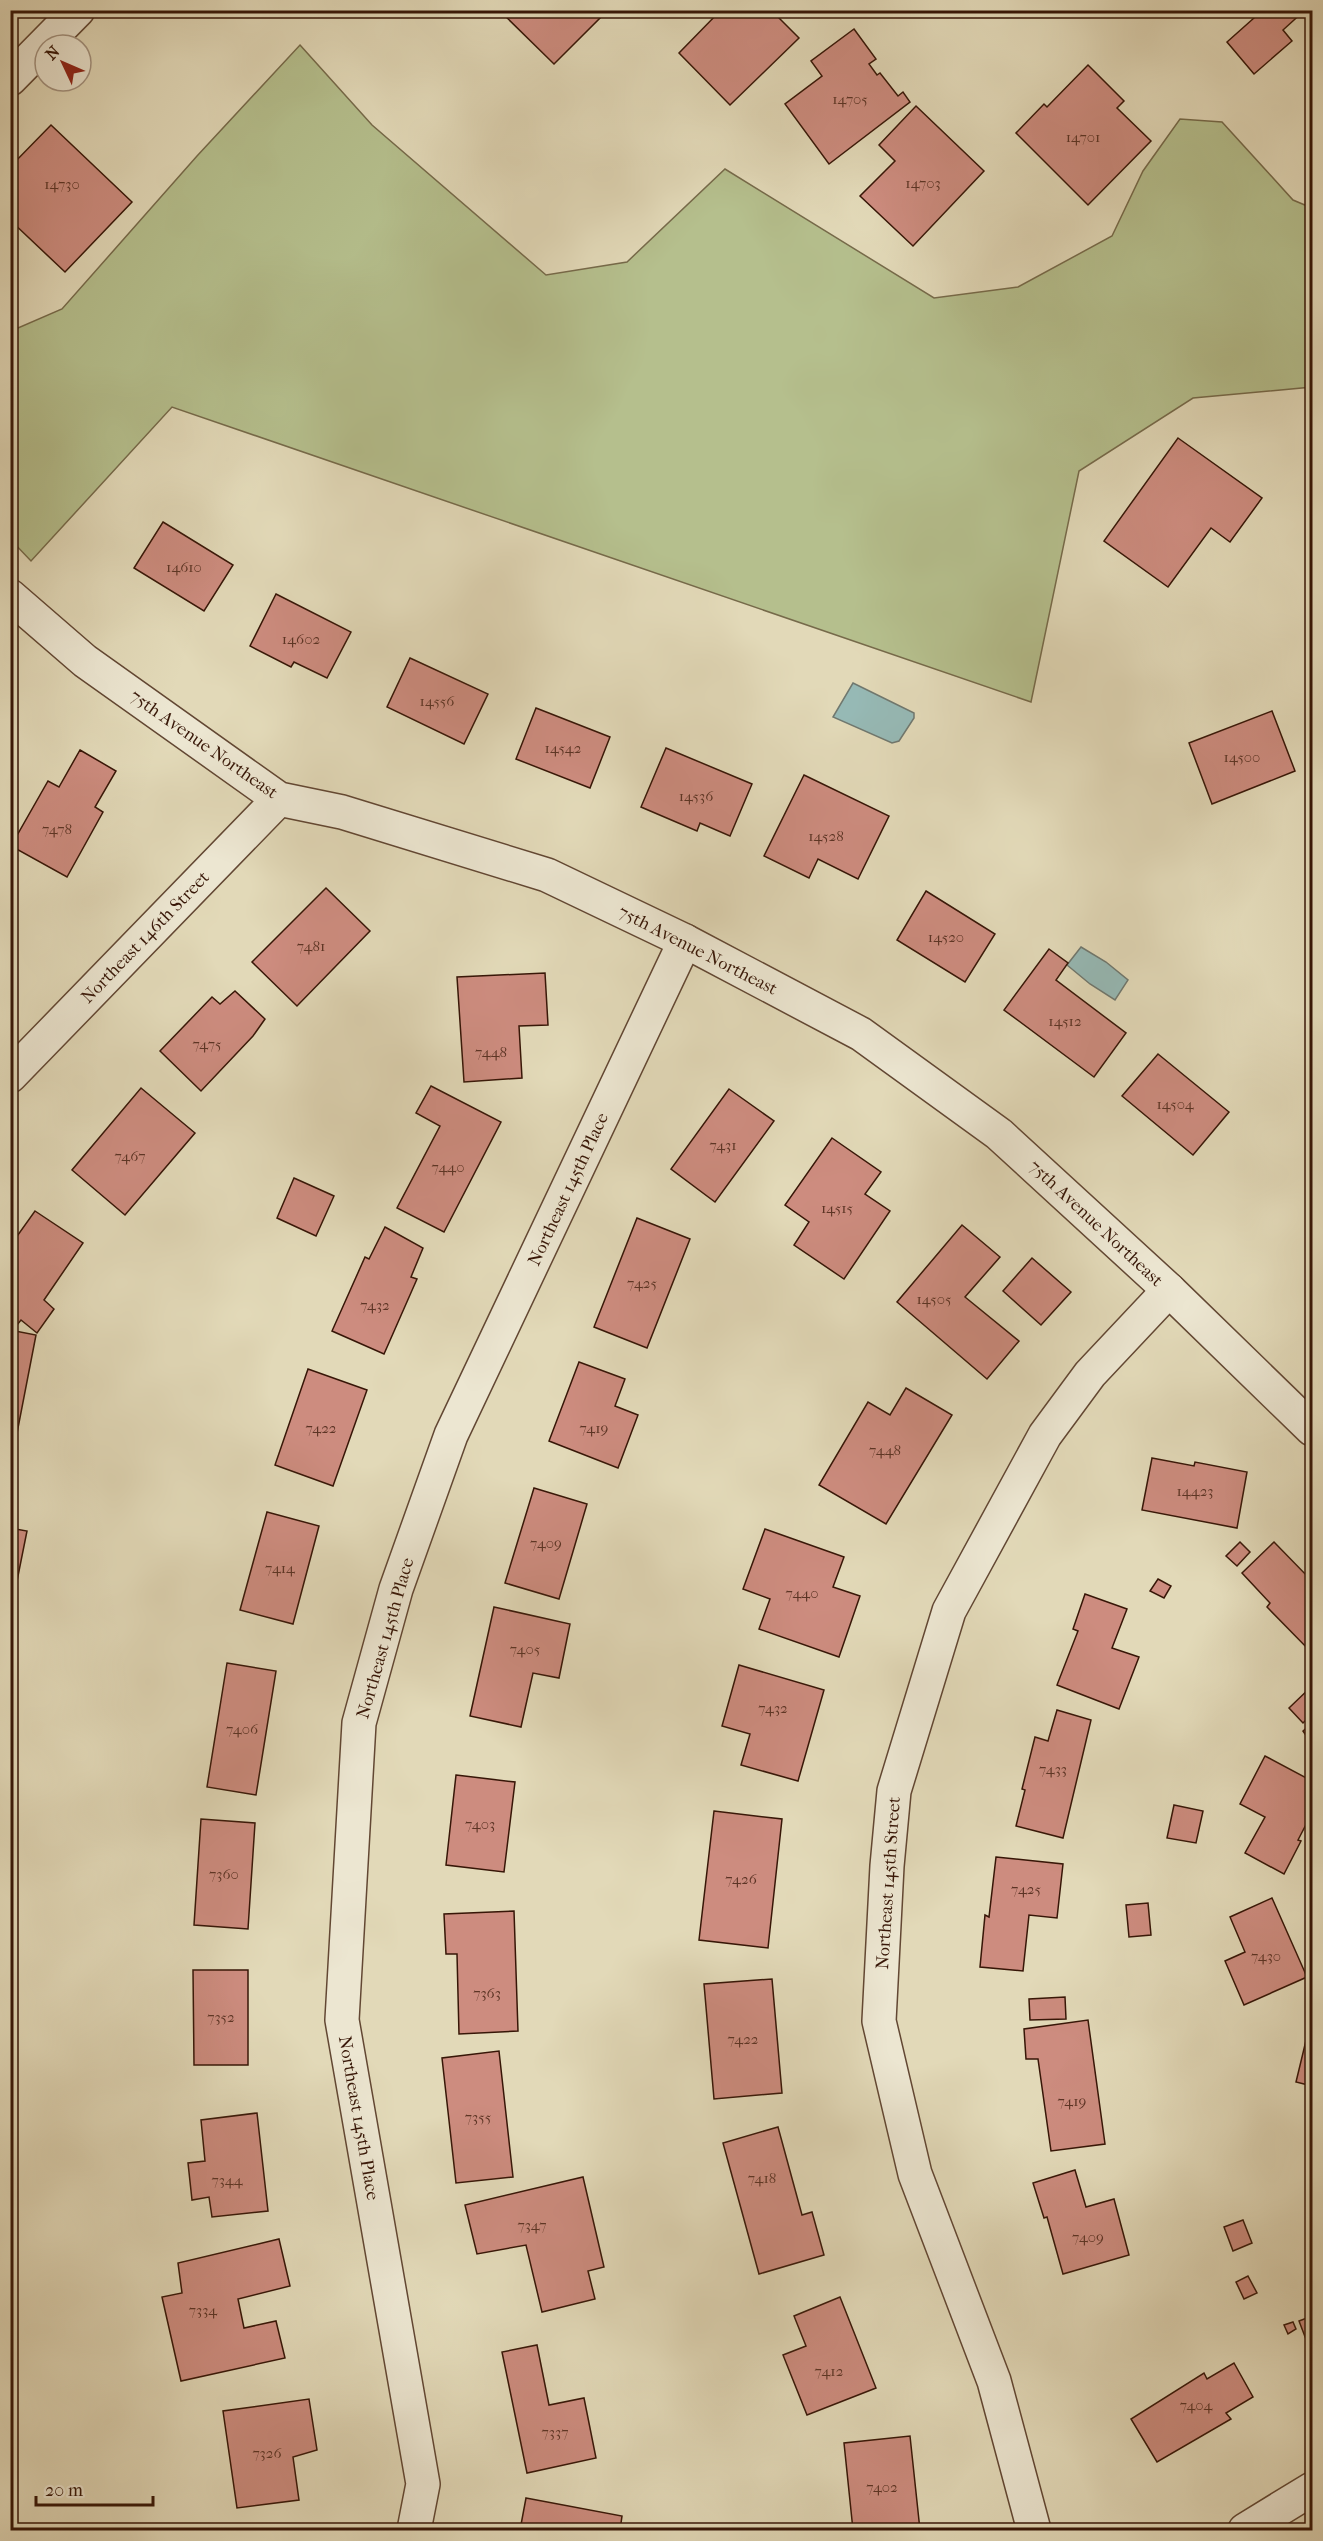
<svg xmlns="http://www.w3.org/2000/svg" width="1323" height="2541" font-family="'IM FELL French Canon',serif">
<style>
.green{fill:#b5bf8d;stroke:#766a4a;stroke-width:1.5}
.water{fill:#96b9b5;stroke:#70786f;stroke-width:1.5}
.building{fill:#cd8c7f;stroke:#371607;stroke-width:1.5}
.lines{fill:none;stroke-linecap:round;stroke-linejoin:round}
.minor-casing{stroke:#624733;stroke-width:36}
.minor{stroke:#ece6d1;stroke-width:33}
.labels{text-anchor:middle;stroke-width:4.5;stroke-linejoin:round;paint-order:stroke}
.number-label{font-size:15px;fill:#5c3425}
.street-label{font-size:18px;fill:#371607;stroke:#ece6d1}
</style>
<rect width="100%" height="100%" fill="#e2d9b8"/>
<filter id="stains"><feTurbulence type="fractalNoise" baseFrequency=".00333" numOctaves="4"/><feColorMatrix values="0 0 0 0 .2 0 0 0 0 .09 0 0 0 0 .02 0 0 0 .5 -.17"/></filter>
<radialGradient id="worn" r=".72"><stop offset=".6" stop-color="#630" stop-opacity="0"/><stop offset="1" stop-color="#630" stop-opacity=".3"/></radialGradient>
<path class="green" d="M300,45l72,80 174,150 81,-13 98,-93 209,129 84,-11 94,-51 31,-65 37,-52 42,3 71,78 19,8v179l-119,11 -114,73 -48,231 -859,-295 -141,154 -20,-21v-209l51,-22 135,-153z"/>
<g class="water">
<path d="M853,683l61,30v5l-15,23 -7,2 -59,-26z"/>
<path d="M1081,947l25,15 22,18 -13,20 -25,-16 -23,-19z"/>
</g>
<g class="building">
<path d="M499,10h106l1,2 -52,52z"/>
<path d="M721,10h50l28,28 -69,67 -51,-52z"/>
<path d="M1263,10h6l3,5 5,-5h28l-22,20 9,11 -38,33 -27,-32z"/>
<path d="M854,29l22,30 -7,5 8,11 3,-2 18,23 5,-4 7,10 -81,62 -44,-60 37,-28 -11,-15z"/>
<path d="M1088,65l36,36 -7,7 34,33 -63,64 -72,-72 28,-29 3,3z"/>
<path d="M916,106l68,65 -71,75 -53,-50 35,-35 -16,-16z"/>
<path d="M51,125l81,77 -67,70 -55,-52v-53z"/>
<path d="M1178,438l84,60 -32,44 -19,-14 -43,59 -64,-46z"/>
<path d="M163,522l70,43 -29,46 -70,-43z"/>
<path d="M276,594l75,38 -24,46 -33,-16 -3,5 -41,-21z"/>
<path d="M410,658l78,36 -24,50 -77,-37z"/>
<path d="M536,708l74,29 -20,51 -74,-29z"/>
<path d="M1272,711l23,60 -83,33 -23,-61z"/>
<path d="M666,748l86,36 -22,52 -30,-13 -3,8 -56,-24z"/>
<path d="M80,750l36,21 -21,36 8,5 -36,65 -56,-31 37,-65 11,6z"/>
<path d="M804,775l85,41 -31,63 -40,-20 -9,19 -45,-22z"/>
<path d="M326,888l44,43 -73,75 -45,-44z"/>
<path d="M926,891l69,43 -30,48 -68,-42z"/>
<path d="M1049,949l19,14 -12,17 70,53 -32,44 -90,-67z"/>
<path d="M545,973l3,52 -29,1 3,52 -58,4 -7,-105z"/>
<path d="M235,991l30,28 -12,17 -52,55 -41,-40 52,-54 8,7z"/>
<path d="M1158,1054l71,58 -36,43 -71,-59z"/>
<path d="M431,1086l70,36 -57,110 -47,-24 43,-82 -24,-13z"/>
<path d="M141,1088l54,45 -70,82 -53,-45z"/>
<path d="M729,1089l45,32 -59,81 -44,-33z"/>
<path d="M832,1138l49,34 -16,22 25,17 -46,68 -50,-34 15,-23 -24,-17z"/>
<path d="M294,1178l40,18 -18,40 -39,-18z"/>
<path d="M35,1211l48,32 -39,57 10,9 -17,24 -16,-13 -4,5 -7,-5v-74z"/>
<path d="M637,1218l53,21 -43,109 -53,-21z"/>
<path d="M962,1225l38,32 -35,40 54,44 -32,38 -90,-77z"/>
<path d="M385,1227l38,21 -12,29 6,2 -33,75 -52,-23 33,-74 4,2z"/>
<path d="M1032,1258l39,34 -30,33 -38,-34z"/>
<path d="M10,1330l26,5 -24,124h-2z"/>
<path d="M579,1362l46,17 -10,27 23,9 -20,53 -69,-27z"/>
<path d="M308,1369l59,21 -34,96 -58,-21z"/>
<path d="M906,1388l46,27 -66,109 -67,-39 49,-83 22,13z"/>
<path d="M1152,1458l42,8 1,-4 52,10 -10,56 -95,-18z"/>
<path d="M534,1488l53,16 -28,95 -54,-16z"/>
<path d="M267,1512l52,14 -26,98 -53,-14z"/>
<path d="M10,1528l17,3 -15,75h-2z"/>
<path d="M765,1529l79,28 -11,30 27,9 -21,61 -80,-28 11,-30 -27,-10z"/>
<path d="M1240,1542l10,10 -13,14 -11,-10z"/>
<path d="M1274,1542l38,39v72l-45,-46 3,-4 -28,-30z"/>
<path d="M1158,1579l13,7 -7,12 -14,-7z"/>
<path d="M1085,1594l42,15 -15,39 27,9 -20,52 -62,-24 21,-54 -5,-2z"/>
<path d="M494,1607l76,17 -11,54 -26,-5 -12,54 -51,-11z"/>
<path d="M227,1663l49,8 -20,124 -49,-8z"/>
<path d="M739,1665l85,25 -26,91 -57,-16 9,-31 -28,-8z"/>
<path d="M1312,1686v28l-9,9 -14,-15z"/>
<path d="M1057,1710l34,10 -28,118 -47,-12 9,-36 -3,-1 13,-52 13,4z"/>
<path d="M1312,1723v21l-9,-13z"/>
<path d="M1265,1756l47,25v32l-14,27 3,1 -17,33 -39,-21 20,-36 -25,-13z"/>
<path d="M456,1775l59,7 -11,90 -58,-7z"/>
<path d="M1174,1805l29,6 -7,32 -29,-5z"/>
<path d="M714,1811l68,8 -14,129 -69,-8z"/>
<path d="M201,1819l54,4 -7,106 -54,-4z"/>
<path d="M996,1857l67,7 -6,54 -28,-3 -6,56 -43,-4 5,-52 4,2z"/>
<path d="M1272,1898l35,79 -63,28 -19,-44 20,-9 -15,-35z"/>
<path d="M1148,1903l3,32 -22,2 -3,-32z"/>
<path d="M514,1911l4,120 -59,3 -2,-80h-11l-2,-40z"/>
<path d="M193,1970h55v95h-54z"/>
<path d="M772,1979l10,114 -68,6 -10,-115z"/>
<path d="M1065,1997l1,22 -36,1 -1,-21z"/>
<path d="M1088,2020l17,124 -54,7 -13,-92h-12l-2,-30z"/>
<path d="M1309,2028l3,1v57l-16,-4z"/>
<path d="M499,2051l14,126 -57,6 -14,-125z"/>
<path d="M257,2113l11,98 -56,6 -3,-20 -17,3 -4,-37 17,-2 -4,-41z"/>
<path d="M778,2127l24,88 10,-3 12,43 -65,19 -36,-131z"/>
<path d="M1075,2170l11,37 28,-8 15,56 -66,19 -16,-57 -3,1 -11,-35z"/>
<path d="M583,2177l21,90 -16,4 7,28 -53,13 -16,-67 -49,9 -12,-49z"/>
<path d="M1243,2220l9,23 -19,8 -9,-24z"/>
<path d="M279,2239l11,47 -52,13 6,29 32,-7 9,37 -104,23 -19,-84 20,-4 -4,-30z"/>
<path d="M1248,2276l9,17 -13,6 -8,-17z"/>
<path d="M840,2297l36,91 -69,27 -24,-60 23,-9 -12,-30z"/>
<path d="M1312,2316v39l-13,-34z"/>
<path d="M1293,2322l3,7 -8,5 -4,-9z"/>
<path d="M537,2345l12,60 35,-7 12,60 -69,15 -25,-121z"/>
<path d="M1234,2363l19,34 -27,16 5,6 -74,43 -26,-43 73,-46 3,6z"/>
<path d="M309,2399l8,51 -24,7 6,43 -62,8 -14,-97z"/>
<path d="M910,2436l10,94h-67l-9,-87z"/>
<path d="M526,2498l96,18 -2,14h-100z"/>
</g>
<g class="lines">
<g class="minor-casing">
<g id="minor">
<path d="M10,79l68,-69"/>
<path d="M10,596l75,65 194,138 63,13 205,63 138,66 176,93 138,100 170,156 143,139"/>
<path d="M10,1076l269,-277"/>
<path d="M414,2530l9,-46 -81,-464 17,-297 37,-134 55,-154 234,-494"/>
<path d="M1034,2530l-40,-149 -79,-207 -36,-153 8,-155 7,-75 55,-180 96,-176 45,-61 79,-84"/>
<path d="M1245,2530l67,-41"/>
</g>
</g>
<use href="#minor" class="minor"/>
</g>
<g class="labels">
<g class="number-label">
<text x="850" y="104">14705</text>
<text x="1083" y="142">14701</text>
<text x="923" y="188">14703</text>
<text x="62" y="189">14730</text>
<text x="184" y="572">14610</text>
<text x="301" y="644">14602</text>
<text x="437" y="706">14556</text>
<text x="563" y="753">14542</text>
<text x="1242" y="762">14500</text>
<text x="696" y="801">14536</text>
<text x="57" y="834">7478</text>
<text x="826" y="841">14528</text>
<text x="946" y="942">14520</text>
<text x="311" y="951">7481</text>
<text x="1065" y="1026">14512</text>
<text x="207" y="1049">7475</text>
<text x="491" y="1057">7448</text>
<text x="1175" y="1109">14504</text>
<text x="723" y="1150">7431</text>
<text x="130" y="1161">7467</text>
<text x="448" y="1172">7440</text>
<text x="837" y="1213">14515</text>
<text x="642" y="1288">7425</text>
<text x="934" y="1304">14505</text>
<text x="375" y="1310">7432</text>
<text x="321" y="1433">7422</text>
<text x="594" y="1433">7419</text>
<text x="885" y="1455">7448</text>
<text x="1195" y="1496">14423</text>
<text x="546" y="1548">7409</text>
<text x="280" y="1573">7414</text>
<text x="802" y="1598">7440</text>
<text x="525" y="1654">7405</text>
<text x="773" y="1713">7432</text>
<text x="242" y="1734">7406</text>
<text x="1053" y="1774">7433</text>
<text x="480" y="1829">7403</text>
<text x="224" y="1879">7360</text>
<text x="741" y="1884">7426</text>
<text x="1026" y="1894">7425</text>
<text x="1266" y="1961">7430</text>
<text x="487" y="1998">7363</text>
<text x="221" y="2022">7352</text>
<text x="743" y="2044">7422</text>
<text x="1072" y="2106">7419</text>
<text x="478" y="2122">7355</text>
<text x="762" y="2183">7418</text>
<text x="227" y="2185">7344</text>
<text x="532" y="2230">7347</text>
<text x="1088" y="2242">7409</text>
<text x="203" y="2315">7334</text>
<text x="829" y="2376">7412</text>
<text x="1196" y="2410">7404</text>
<text x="555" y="2437">7337</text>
<text x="267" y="2458">7326</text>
<text x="882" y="2492">7402</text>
</g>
<g class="street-label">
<text transform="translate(204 744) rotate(35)" y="6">75th Avenue Northeast</text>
<text transform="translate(145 937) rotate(-46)" y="6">Northeast 146th Street</text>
<text transform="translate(698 950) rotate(27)" y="6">75th Avenue Northeast</text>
<text transform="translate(568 1189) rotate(-65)" y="6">Northeast 145th Place</text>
<text transform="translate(1096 1223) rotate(43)" y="6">75th Avenue Northeast</text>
<text transform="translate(385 1638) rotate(-74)" y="6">Northeast 145th Place</text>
<text transform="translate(888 1883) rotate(-86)" y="6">Northeast 145th Street</text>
<text transform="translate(359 2118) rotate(80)" y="6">Northeast 145th Place</text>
</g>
</g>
<rect width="1323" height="2541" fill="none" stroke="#e2d9b8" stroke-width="36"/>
<rect x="12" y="12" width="1299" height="2517" fill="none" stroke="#371607" stroke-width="3"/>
<rect x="18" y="18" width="1287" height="2505" fill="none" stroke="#371607" stroke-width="1.5"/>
<g transform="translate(63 63) rotate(314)"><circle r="28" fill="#ece6d1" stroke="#a49380" stroke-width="1.5"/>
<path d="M0-4.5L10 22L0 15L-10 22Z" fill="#8f2418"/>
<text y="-9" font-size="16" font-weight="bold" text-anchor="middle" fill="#371607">N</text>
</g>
<path d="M36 2496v9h117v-9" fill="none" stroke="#371607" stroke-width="3"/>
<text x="45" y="2496" font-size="18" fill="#371607" stroke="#ece6d1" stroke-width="4.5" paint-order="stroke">20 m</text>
<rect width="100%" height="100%" filter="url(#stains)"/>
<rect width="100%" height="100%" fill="url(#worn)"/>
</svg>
